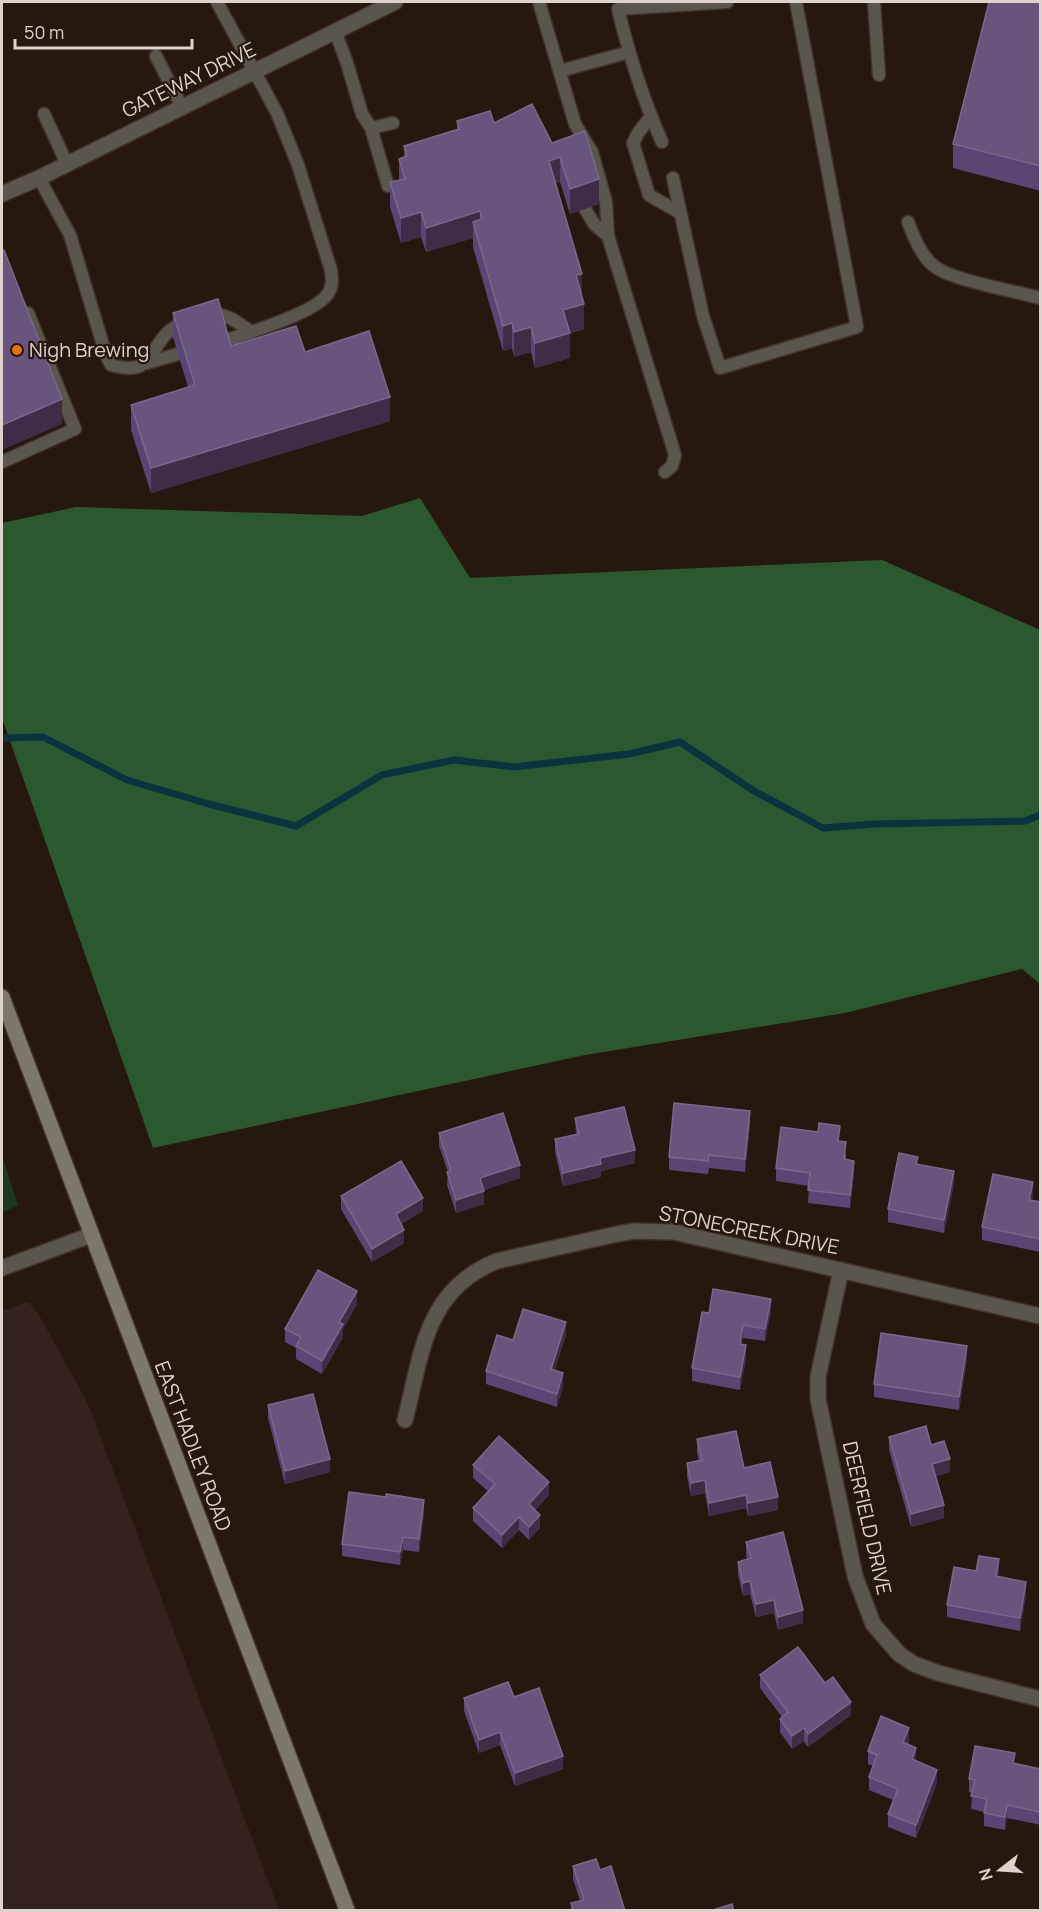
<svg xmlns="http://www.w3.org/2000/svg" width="1042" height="1912" font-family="Manrope,sans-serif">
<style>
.education{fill:#33221e}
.green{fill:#1c371e}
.forest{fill:#2a582f}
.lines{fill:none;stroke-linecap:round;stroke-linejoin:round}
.stream{stroke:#0a3241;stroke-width:7}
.lane-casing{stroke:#403229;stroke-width:15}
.street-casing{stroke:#403229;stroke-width:18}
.secondary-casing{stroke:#403229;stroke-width:18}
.lane{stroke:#5a564e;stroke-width:12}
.street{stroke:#5a564e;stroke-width:15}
.secondary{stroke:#7e776b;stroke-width:15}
.wall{fill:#594674}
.shaded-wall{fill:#3f2d47}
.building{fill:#67557d;stroke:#7a688a;stroke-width:1.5}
.food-dot{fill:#e8710a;stroke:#27180f;stroke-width:2}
.labels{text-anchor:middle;stroke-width:4.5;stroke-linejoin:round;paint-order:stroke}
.street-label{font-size:20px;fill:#ddd2cc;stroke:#27180f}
.poi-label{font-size:20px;fill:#ddd2cc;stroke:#27180f;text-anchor:start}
</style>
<rect width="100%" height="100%" fill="#27180f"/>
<path class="education" d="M28,1302l10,11 50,91 191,506h-277v-599z"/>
<path class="green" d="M2,1155l16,50 -16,8z"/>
<path class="forest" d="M420,498l50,80 412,-18 158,70v354l-18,-15 -177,44 -260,42 -432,93 -151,-430v-195l74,-16 286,9z"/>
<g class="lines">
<path class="stream" d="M2,738l41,-1 84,43 82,24 87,22 86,-51 72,-15 60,7 115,-13 51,-12 74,49 69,37 52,-4 150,-3 15,-6"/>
<g class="lane-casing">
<g id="lane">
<path d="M539,2l36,122 17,28 14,50 2,34 67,219 -3,11 -7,6"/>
<path d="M874,2l5,73"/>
<path d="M335,31l12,32 15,51 9,14 17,58"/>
<path d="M156,56l26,51"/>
<path d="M560,71l69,-19"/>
<path d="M44,114l23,50"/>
<path d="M651,116l-13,17 -5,10 16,52 31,18"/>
<path d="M371,128l22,-5"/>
<path d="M662,142c-19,-43 -33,-87 -44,-133l109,-7"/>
<path d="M39,178l31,57 36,120 5,10c39,11 36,-10 56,-32 6,-6 13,-9 21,-12"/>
<path d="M673,178l30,138 17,52 137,-41 -61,-325"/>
<path d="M585,209l9,15 14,12"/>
<path d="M908,222c6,15 13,34 26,44 19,15 81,25 106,32"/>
<path d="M208,316c17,-5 29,6 43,16 18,-6 69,-23 78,-40 4,-7 3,-14 2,-22l-33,-105 -21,-52 -60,-111"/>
<path d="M224,341l27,-9"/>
<path d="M147,363l31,-9"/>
<path d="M2,462l73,-33 -47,-116"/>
</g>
</g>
<g class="street-casing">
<g id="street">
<path d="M2,194l37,-16 356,-176"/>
<path d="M2,1268l89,-33"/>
<path d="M841,1270l-23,107v22l37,177 18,48 26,30 15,10 24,9 102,26"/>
<path d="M405,1420c17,-67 20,-130 92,-159l120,-27 18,-3 39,1 366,84"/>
</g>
</g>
<g class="secondary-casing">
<path id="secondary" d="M2,997l345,913"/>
</g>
<use href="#lane" class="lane"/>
<use href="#street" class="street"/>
<use href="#secondary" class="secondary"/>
</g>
<g class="wall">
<path d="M1041,2v189l-88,-23v-24z"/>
<path d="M457,121l37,2 58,20 47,61 -29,10 -10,-32 -5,1 27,113 2,33 -14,4v25l-35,10 -4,-16 -17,5 -2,-9 -9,3 -30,-104v-9l-47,14 -5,-15 -20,6 -11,-36v-25l9,-2v-21l5,-1v-12l53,-17z"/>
<path d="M173,313l58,33 74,6 85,69 -239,72 -20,-63v-25l57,-18 -15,-50z"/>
<path d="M575,1118l60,45 -34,8v6l-38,9 -8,-34v-13l21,-5z"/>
<path d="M750,1124l-5,48 -36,-4 -1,6 -39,-4v-13z"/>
<path d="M439,1133l81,45 -36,12v14l-28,9 -9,-28 1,-13 -9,-26z"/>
<path d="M840,1141l6,14v5l8,14 -4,34 -42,-5 1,-17 -33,-5v-13z"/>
<path d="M918,1164l36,20 -10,49 -56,-11v-13z"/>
<path d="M1033,1195l-1,5 9,2v50l-59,-12v-13z"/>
<path d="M341,1196l82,15 -22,13 3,19 -32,19 -31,-53z"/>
<path d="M357,1304l-14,25v8l-21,37 -26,-15v-11l-11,-6v-13z"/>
<path d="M771,1312l-6,29 -22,-3 -1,6 4,14 -6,32 -48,-9v-13l17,-55z"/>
<path d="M566,1335l-12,35 9,16 -6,21 -71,-23v-13l27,-31z"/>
<path d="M967,1359l-8,51 -85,-13v-13z"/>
<path d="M268,1405l62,67 -45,12 -17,-66z"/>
<path d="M889,1437l42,8 19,27 -14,4 8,42 -33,9 -22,-77z"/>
<path d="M697,1439l47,29 34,42 -30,6 -2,-8 -37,8 -4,-23 -14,3 -4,-20v-13l12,-2 -2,-9z"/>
<path d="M473,1465l76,30 -14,15 5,18 -11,12 -10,-10 -17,18 -29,-27v-13l15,-17 -15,-13z"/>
<path d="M386,1497l38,16 -5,39 -16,-2 -3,15 -58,-9v-12z"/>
<path d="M746,1542l57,81 -25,7 -4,-17 -18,4 -6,-23 -7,2 -5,-21v-13l9,-3 -1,-4z"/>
<path d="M976,1571l23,1 -1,4 28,19 -6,36 -73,-14v-12z"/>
<path d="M760,1675l65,8 26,32 -43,32 -4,-6 -12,8 -12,-17v-13l2,-2 -22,-29z"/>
<path d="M514,1697l49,72 -48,17 -15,-41 -21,8 -15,-42v-13z"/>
<path d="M909,1741l-1,3 8,17 21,22 -21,55 -28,-11v-13l5,-14 -24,-10v-13l4,-11 -5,-2v-13z"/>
<path d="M1015,1764l26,5v56l-34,-7 -2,12 -21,-4v-14l-13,-3 1,-16 -3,-1v-13z"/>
<path d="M573,1866l27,4 25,41h-54v-8l9,-2 -7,-22z"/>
</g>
<g class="shaded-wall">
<path d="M560,157v25l-11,3v-24z"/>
<path d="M599,179v25l-29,10v-25z"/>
<path d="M480,211v25l-7,-14v16l-47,14v-24z"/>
<path d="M421,212v25l-20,6v-25z"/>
<path d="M582,274v25l-6,-24z"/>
<path d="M584,304v25l-21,5v-24z"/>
<path d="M512,323v25l-9,3v-25z"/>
<path d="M531,327v25l-17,5v-25z"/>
<path d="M570,333v25l-35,10v-25z"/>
<path d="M390,397v24l-239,72v-25z"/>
<path d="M62,399v25l-60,26v-25z"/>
<path d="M750,1111v13l-5,48v-13z"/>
<path d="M635,1150v13l-34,8v6l-38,9v-13l37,-15z"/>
<path d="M854,1161v13l-4,34v-13z"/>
<path d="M520,1165v13l-40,13v-13z"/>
<path d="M954,1171v13l-10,49v-13z"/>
<path d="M1033,1182v13l-4,18v-13z"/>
<path d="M484,1191v13l-28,9v-13z"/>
<path d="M423,1198v13l-27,16v-13z"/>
<path d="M404,1230v13l-32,19v-13z"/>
<path d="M357,1291v13l-14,25v8l-21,37v-13l17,-39z"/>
<path d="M771,1299v13l-6,29v-12z"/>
<path d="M566,1322v13l-15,47v-13z"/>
<path d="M743,1325v13l-3,19v-13z"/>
<path d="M746,1345v13l-6,32v-13z"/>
<path d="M967,1346v13l-8,51v-13z"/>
<path d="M563,1373v13l-6,21v-13z"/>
<path d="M330,1459v13l-45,12v-13z"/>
<path d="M950,1459v13l-18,5v-13z"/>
<path d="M705,1480v13l-14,3v-13z"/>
<path d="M549,1482v13l-20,22v-13z"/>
<path d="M746,1495v13l-37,8v-13z"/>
<path d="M778,1497v13l-30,6v-13z"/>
<path d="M424,1500v13l-5,39v-13z"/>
<path d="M944,1505v13l-33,9v-13z"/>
<path d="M540,1515v13l-11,12v-13z"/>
<path d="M519,1517v13l-17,18v-13z"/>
<path d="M403,1537v13l-3,15v-13z"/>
<path d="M999,1559v13l-3,17v-13z"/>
<path d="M750,1581v13l-7,2v-13z"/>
<path d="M1026,1582v13l-6,36v-13z"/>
<path d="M774,1600v13l-18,4v-13z"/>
<path d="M803,1610v13l-25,7v-13z"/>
<path d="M851,1702v13l-43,32v-13z"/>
<path d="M804,1728v13l-12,8v-13z"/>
<path d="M909,1728v13l-6,14v-13z"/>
<path d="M500,1732v13l-21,8v-13z"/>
<path d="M916,1748v13l-4,-2z"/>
<path d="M563,1756v13l-48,17v-13z"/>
<path d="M937,1770v13l-21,55v-13z"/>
<path d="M1007,1805v13l-2,12v-13z"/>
</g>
<g class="building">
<path d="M989,2h52v164l-88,-22z"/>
<path d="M532,104l20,39 33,-12 14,48 -29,10 -10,-32 -11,4 33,113 -6,1 8,29 -21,6 7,23 -35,10 -4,-16 -17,5 -2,-9 -9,3 -30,-104 9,-3 -2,-8 -54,17 -5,-16 -20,6 -11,-36 15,-3 -6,-20 8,-3 -3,-10 55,-17 -2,-8 33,-10 4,12z"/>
<path d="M4,250l58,149 -60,26v-174z"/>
<path d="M218,299l13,47 65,-20 9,26 64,-21 21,66 -239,71 -20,-63 64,-20 -22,-72z"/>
<path d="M674,1103l76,8 -5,48 -36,-4 -1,6 -39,-4z"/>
<path d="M624,1107l11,43 -35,8 1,6 -38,9 -8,-34 24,-5 -4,-16z"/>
<path d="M503,1113l17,52 -40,13 4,13 -28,9 -9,-28 4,-1 -12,-38z"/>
<path d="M819,1123l21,3 -2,15 8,1 -2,17 10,2 -4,34 -42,-5 2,-17 -34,-5 5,-41 37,5z"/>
<path d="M899,1153l19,4 -2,7 38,7 -10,49 -56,-11z"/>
<path d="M401,1161l22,37 -27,16 8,16 -32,19 -31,-53z"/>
<path d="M993,1174l40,8 -4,18 12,2v37l-59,-12z"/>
<path d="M318,1270l39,21 -18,31 4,2 -21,37 -26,-15 5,-9 -16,-8z"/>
<path d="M713,1289l58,10 -6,30 -22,-4 -3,19 6,1 -6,32 -48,-9 10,-56 7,1z"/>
<path d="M523,1309l43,13 -15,47 12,4 -6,21 -71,-23 11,-36 16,5z"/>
<path d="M881,1333l86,13 -8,51 -85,-13z"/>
<path d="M313,1394l17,65 -45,12 -17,-66z"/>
<path d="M926,1426l5,19 13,-4 6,18 -18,5 12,41 -33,9 -22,-77z"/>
<path d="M736,1431l8,37 26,-6 8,35 -30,6 -2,-8 -37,8 -4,-23 -14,3 -4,-20 15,-3 -5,-21z"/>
<path d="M499,1436l50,46 -20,22 11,11 -11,12 -10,-10 -17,18 -29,-27 22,-24 -22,-19z"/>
<path d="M349,1492l37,5v-3l38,6 -5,39 -16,-2 -3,15 -58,-8z"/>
<path d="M783,1532l20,78 -25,7 -4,-17 -18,4 -6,-23 -7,2 -5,-21 13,-4 -5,-16z"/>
<path d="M979,1556l20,3 -3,17 30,6 -6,36 -73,-13 7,-38 22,4z"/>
<path d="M798,1647l27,36 8,-6 18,25 -43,32 -4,-6 -12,8 -12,-17 8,-7 -28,-37z"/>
<path d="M508,1682l6,15 25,-9 24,68 -48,17 -15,-41 -21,8 -15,-42z"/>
<path d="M881,1716l28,12 -6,14 13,6 -4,11 25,11 -21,55 -28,-11 10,-25 -29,-12 8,-22 -9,-4z"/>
<path d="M975,1746l40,7 -2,10 28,6v43l-34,-7 -2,12 -21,-4 3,-14 -16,-3 4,-16 -6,-1z"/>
<path d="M596,1859l4,11 11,-4 14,45h-52l-2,-8 13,-3 -11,-34z"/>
<path d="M732,1904l2,7h-24z"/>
</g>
<circle class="food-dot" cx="17" cy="350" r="6"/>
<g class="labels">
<g class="street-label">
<text transform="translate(189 80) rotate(-26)" y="7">GATEWAY DRIVE</text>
<text transform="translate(749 1230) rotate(11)" y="7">STONECREEK DRIVE</text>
<text transform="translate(193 1446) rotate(69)" y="7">EAST HADLEY ROAD</text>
<text transform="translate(867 1518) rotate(77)" y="7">DEERFIELD DRIVE</text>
</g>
<g class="poi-label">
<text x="29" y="357">Nigh Brewing</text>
</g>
</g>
<rect width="1042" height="1912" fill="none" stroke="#ddd2cc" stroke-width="6"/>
<g transform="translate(1000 1870) rotate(253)" stroke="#27180f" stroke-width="4.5" paint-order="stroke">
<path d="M0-4.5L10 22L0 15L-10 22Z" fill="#ddd2cc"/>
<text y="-9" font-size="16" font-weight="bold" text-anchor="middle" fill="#ddd2cc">N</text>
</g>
<path d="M15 39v9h177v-9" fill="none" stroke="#ddd2cc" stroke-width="3"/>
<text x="24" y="39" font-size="18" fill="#ddd2cc" stroke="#27180f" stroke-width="4.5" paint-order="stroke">50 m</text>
</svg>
